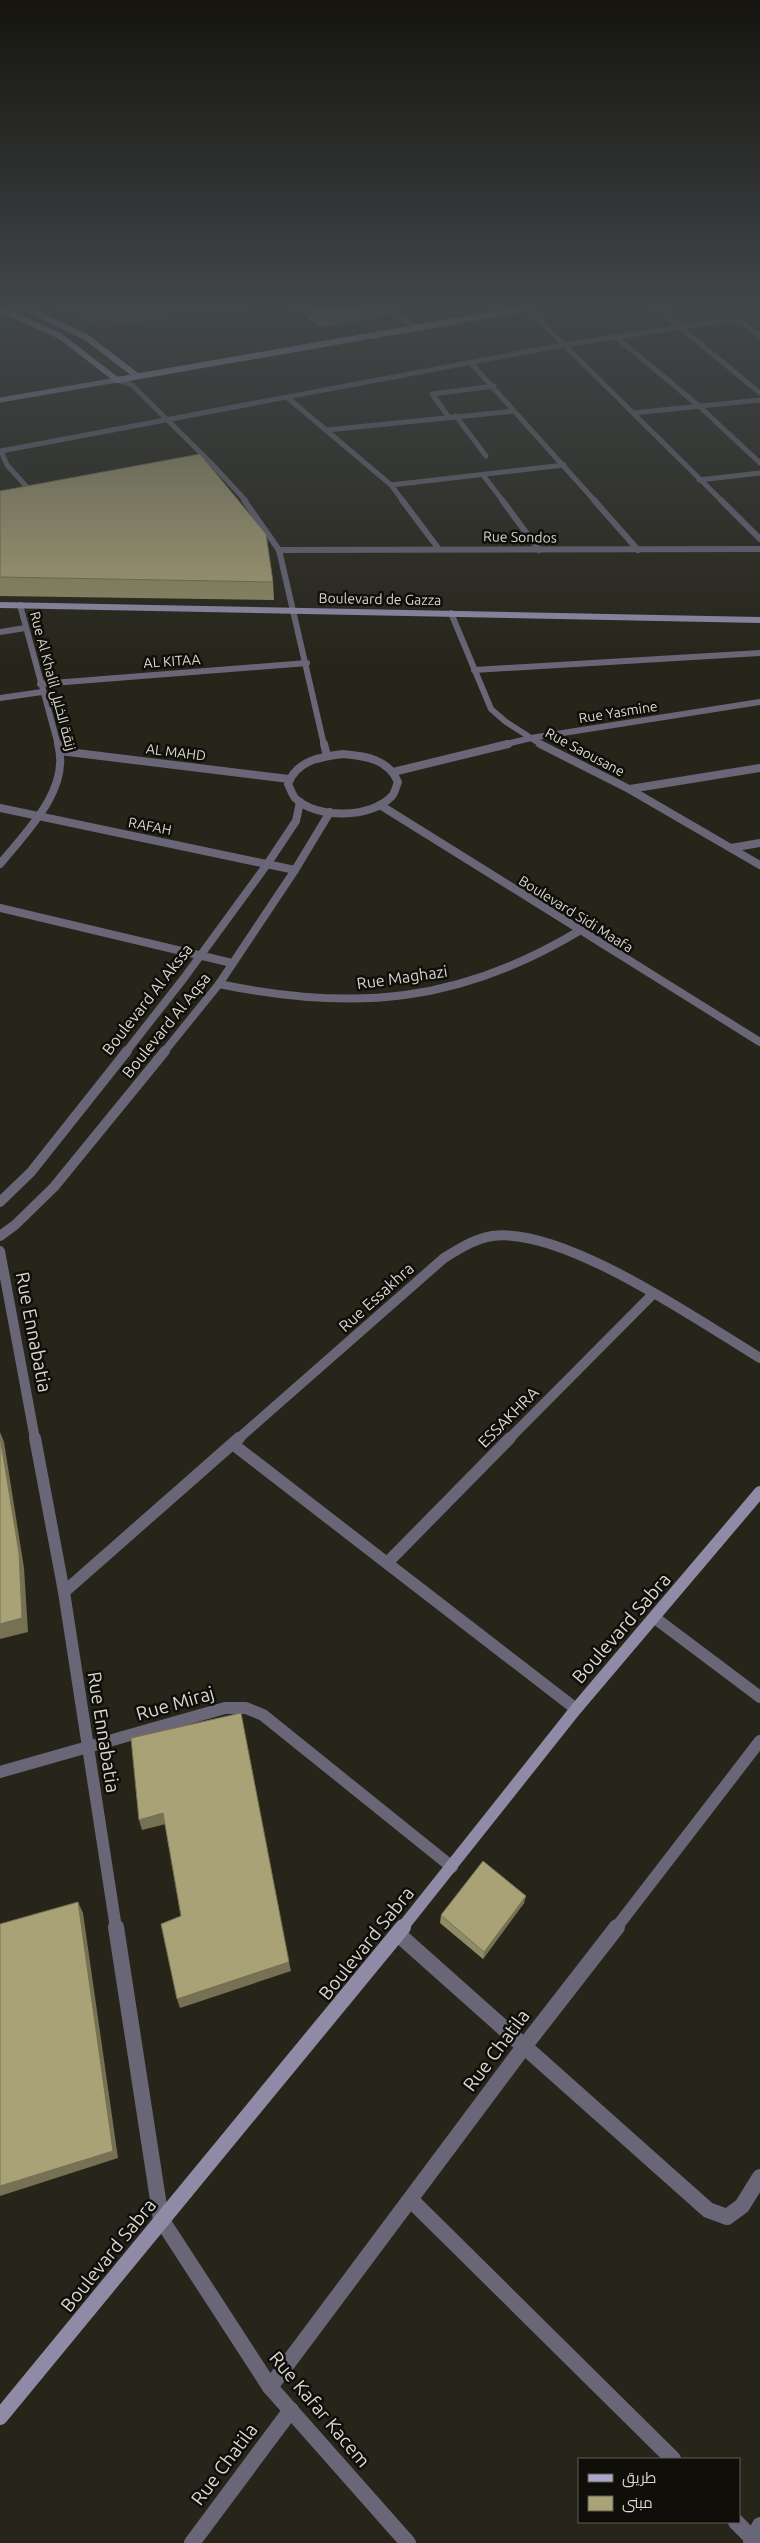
<svg xmlns="http://www.w3.org/2000/svg" width="760" height="2543" font-family="Ubuntu,Cairo,sans-serif">
<style>
.green{fill:#48442b}
.lines{fill:none;stroke-linecap:round;stroke-linejoin:round}
.minor-far5{stroke:#696677;stroke-width:5}
.minor-far4{stroke:#696677;stroke-width:6}
.minor-far3{stroke:#696677;stroke-width:8}
.minor-far2{stroke:#696677;stroke-width:10}
.minor-far1{stroke:#696677;stroke-width:12}
.minor{stroke:#696677;stroke-width:16}
.tertiary-far3{stroke:#696677;stroke-width:5}
.tertiary-far2{stroke:#696677;stroke-width:6}
.tertiary-far1{stroke:#696677;stroke-width:8}
.tertiary{stroke:#696677;stroke-width:10}
.secondary-far3{stroke:#8f8ba7;stroke-width:5}
.secondary-far2{stroke:#8f8ba7;stroke-width:6}
.secondary-far1{stroke:#8f8ba7;stroke-width:12}
.secondary{stroke:#8f8ba7;stroke-width:16}
.primary{stroke:#ada7cb;stroke-width:6}
.wall{fill:#918b65}
.shaded-wall{fill:#767153}
.building{fill:#a9a276;stroke:#767153}
.labels{text-anchor:middle;stroke-width:5;stroke-linejoin:round;paint-order:stroke}
.far-street-label{font-size:14px;fill:#d8d7d0;stroke:#0f0e09}
.street-label{font-size:16px;fill:#d8d7d0;stroke:#0f0e09}
.near-street-label{font-size:19px;fill:#d8d7d0;stroke:#0f0e09}
</style>
<rect width="100%" height="100%" fill="#27251a"/>
<path class="green" d="M57,308h195l-150,19z"/>
<g class="lines">
<g class="minor-far5">
<path d="M385,308l31,19"/>
<path d="M527,308l195,193"/>
<path d="M657,308l103,85"/>
<path d="M616,337l83,69 61,57"/>
<path d="M471,363l124,138"/>
<path d="M288,398l103,87 12,16"/>
<path d="M633,413l127,-13"/>
<path d="M448,416l-16,-22 62,-8"/>
<path d="M456,416l30,40"/>
<path d="M327,430l187,-19"/>
<path d="M483,475l20,26"/>
<path d="M699,480l61,-7"/>
<path d="M391,485l173,-20"/>
<path d="M35,496l-28,-31 -6,-14 562,-106 165,-25 15,3 17,13"/>
</g>
<g class="minor-far4">
<path d="M402,500l36,48"/>
<path d="M502,500l37,50"/>
<path d="M594,500l44,50"/>
<path d="M721,500l39,39"/>
<path d="M279,550l481,-1"/>
<path d="M20,605l38,140"/>
<path d="M451,613l40,96 15,13 36,23"/>
<path d="M0,632l25,-4"/>
<path d="M474,670l286,-17"/>
<path d="M40,684l267,-21"/>
<path d="M0,698l42,-6"/>
<path d="M502,745l29,-7 229,-36"/>
</g>
<g class="minor-far3">
<path d="M540,744l89,45 131,76"/>
<path d="M60,751l229,28"/>
<path d="M393,772l115,-28"/>
<path d="M630,789l130,-21"/>
<path d="M0,808l295,62"/>
<path d="M731,848l29,-5"/>
<path d="M0,864c26,-32 71,-75 58,-120"/>
<path d="M0,908l232,55"/>
<path d="M219,984c135,28 240,19 360,-53"/>
</g>
<g class="minor-far2">
<path d="M0,1251l35,188"/>
<path d="M238,1439l206,-181c15,-9 30,-19 48,-22 71,-10 207,85 268,122"/>
<path d="M509,1439l144,-145"/>
</g>
<g class="minor-far1">
<path d="M35,1438l29,154 52,336"/>
<path d="M234,1445l342,264"/>
<path d="M387,1563l123,-125"/>
<path d="M64,1592l175,-154"/>
<path d="M655,1618l105,79"/>
<path d="M0,1772l225,-64h21l17,7 189,152"/>
<path d="M616,1928l144,-187"/>
</g>
<g class="minor">
<path d="M116,1927l45,292 109,168 138,156"/>
<path d="M398,1934l310,276 19,7 15,-11 18,-29"/>
<path d="M411,2200l262,259"/>
<path d="M270,2387l253,-339 94,-121"/>
<path d="M736,2522l21,21"/>
<path d="M192,2543l99,-133"/>
<path d="M751,2543l9,-18"/>
</g>
<path class="tertiary-far3" d="M117,380l15,5 79,78 35,38"/>
<path class="tertiary-far2" d="M244,500l35,50 45,195"/>
<g class="tertiary-far1">
<path d="M324,744l3,12"/>
<path d="M343,754c23,2 45,5 55,28 -2,4 -3,11 -6,14 -21,23 -76,23 -97,2 -3,-4 -5,-10 -7,-14 9,-24 32,-27 55,-30z"/>
<path d="M380,805l380,237"/>
<path d="M126,1052l58,-74 84,-115 28,-42 4,-19"/>
<path d="M164,1052l55,-68 76,-114 35,-58"/>
</g>
<g class="tertiary">
<path d="M0,1202l31,-30 96,-121"/>
<path d="M0,1236l15,-11 39,-38 111,-136"/>
</g>
<path class="secondary-far3" d="M0,400l117,-20"/>
<path class="secondary-far2" d="M0,605l760,15"/>
<path class="secondary-far1" d="M402,1928l174,-219 184,-217"/>
<path class="secondary" d="M0,2417l403,-490"/>
<g class="primary">
<path d="M25,308l61,29 51,39"/>
<path d="M0,309l60,27 57,44 413,-72"/>
</g>
</g>
<g class="wall">
<path d="M293,308h95v7l-68,12z"/>
<path d="M0,491l273,91 1,18 -274,-4z"/>
<path d="M524,1903l-41,56 -43,-36 1,-8z"/>
</g>
<g class="shaded-wall">
<path d="M383,308h5v7l-68,12v-8z"/>
<path d="M0,1432l4,10 20,126 4,64 -28,7z"/>
<path d="M163,1813l3,11 -24,6 -3,-10z"/>
<path d="M526,1896l-2,7 -41,56 1,-7z"/>
<path d="M78,1902l5,11 35,245 -118,38v-10z"/>
<path d="M289,1962l2,9 -111,37 -3,-9z"/>
</g>
<g class="building">
<path d="M304,308h79l-63,11z"/>
<path d="M200,454l66,80 7,48 -273,-5v-86z"/>
<path d="M0,1437l19,116 3,65 -22,6z"/>
<path d="M241,1713l48,249 -112,37 -16,-75 20,-8 -18,-103 -24,7 -8,-82z"/>
<path d="M483,1861l43,35 -42,56 -43,-37z"/>
<path d="M78,1902l35,249 -113,35v-262z"/>
</g>
<linearGradient id="sky" x2="0" y2="1"><stop stop-color="#15140e"/><stop offset="0.46" stop-color="#414649"/><stop offset="1" stop-color="#414649" stop-opacity="0"/></linearGradient>
<rect width="760" height="664" fill="url(#sky)"/>
<g class="labels">
<g class="far-street-label">
<text transform="translate(520 537) rotate(1)" y="5">Rue Sondos</text>
<text transform="translate(380 599) rotate(1)" y="5">Boulevard de Gazza</text>
<text transform="translate(172 661) rotate(-4)" y="5">AL KITAA</text>
<text transform="translate(53 681) rotate(75)" y="5">Rue Al Khalil زنقة الخليل</text>
<text transform="translate(618 712) rotate(-9)" y="5">Rue Yasmine</text>
<text transform="translate(176 752) rotate(7)" y="5">AL MAHD</text>
<text transform="translate(585 752) rotate(28)" y="5">Rue Saousane</text>
<text transform="translate(150 826) rotate(11)" y="5">RAFAH</text>
<text transform="translate(576 914) rotate(32)" y="5">Boulevard Sidi Maafa</text>
</g>
<g class="street-label">
<text transform="translate(402 977) rotate(-8)" y="6">Rue Maghazi</text>
<text transform="translate(147 999) rotate(-52)" y="6">Boulevard Al Akssa</text>
<text transform="translate(166 1025) rotate(-51)" y="6">Boulevard Al Aqsa</text>
<text transform="translate(376 1297) rotate(-42)" y="6">Rue Essakhra</text>
<text transform="translate(508 1417) rotate(-45)" y="6">ESSAKHRA</text>
</g>
<g class="near-street-label">
<text transform="translate(34 1332) rotate(79)" y="7">Rue Ennabatia</text>
<text transform="translate(621 1628) rotate(-49)" y="7">Boulevard Sabra</text>
<text transform="translate(175 1703) rotate(-16)" y="7">Rue Miraj</text>
<text transform="translate(104 1732) rotate(81)" y="7">Rue Ennabatia</text>
<text transform="translate(366 1943) rotate(-51)" y="7">Boulevard Sabra</text>
<text transform="translate(496 2050) rotate(-53)" y="7">Rue Chatila</text>
<text transform="translate(108 2255) rotate(-51)" y="7">Boulevard Sabra</text>
<text transform="translate(320 2409) rotate(50)" y="7">Rue Kafar Kacem</text>
<text transform="translate(224 2464) rotate(-53)" y="7">Rue Chatila</text>
</g>
</g>
<rect x="578" y="2458" width="162" height="65" fill="#0f0e09" stroke="#5f5e59"/>
<rect x="588" y="2474" width="25" height="8" fill="#ada7cb" stroke="#5f5e59"/>
<text x="622" y="2483" font-size="15" fill="#d8d7d0">طريق</text>
<rect x="588" y="2496" width="25" height="15" fill="#a9a276" stroke="#5f5e59"/>
<text x="622" y="2508" font-size="15" fill="#d8d7d0">مبنى</text>
</svg>
